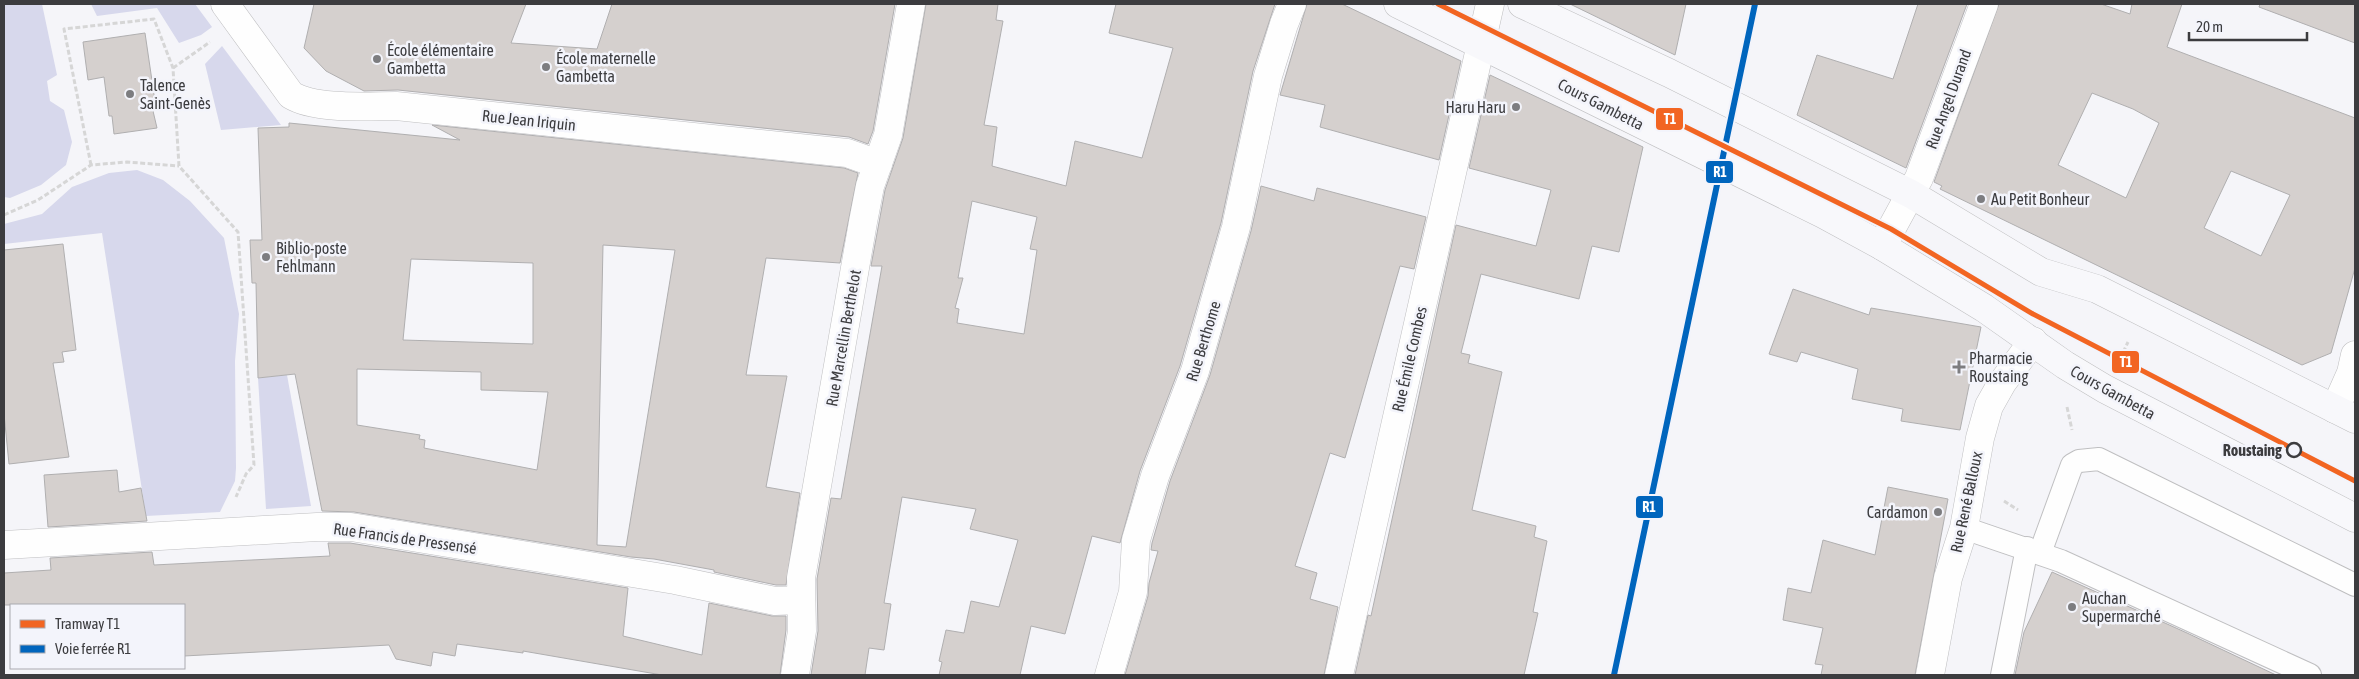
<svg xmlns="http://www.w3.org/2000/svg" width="2359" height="679" font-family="'Asap Condensed',sans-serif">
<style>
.green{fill:#d7d8ec}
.building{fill:#d5d0ce;stroke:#b0afb0;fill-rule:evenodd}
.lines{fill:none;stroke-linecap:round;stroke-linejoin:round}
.lane-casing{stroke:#bfbfc1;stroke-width:24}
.street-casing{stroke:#bfbfc1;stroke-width:29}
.secondary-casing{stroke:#bfbfc1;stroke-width:29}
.path{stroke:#d6d6d6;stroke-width:3;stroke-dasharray:5 2.5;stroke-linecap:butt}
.lane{stroke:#fefefe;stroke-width:22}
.street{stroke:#fefefe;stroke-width:28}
.secondary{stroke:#f8f8fb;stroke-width:28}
.rail-1-casing{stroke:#f3f4fb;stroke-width:10}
.rail-1{stroke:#0065bd;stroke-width:6}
.tram-1-casing{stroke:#f3f4fb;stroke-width:9}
.tram-1{stroke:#f26522;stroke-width:5}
.poi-dot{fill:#7d7d80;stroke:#f3f4fb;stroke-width:2}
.stop-dot{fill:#f3f4fb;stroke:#3c3c3f;stroke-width:2.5}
.labels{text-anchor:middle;stroke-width:5;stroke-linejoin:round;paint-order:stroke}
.poi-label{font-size:16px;fill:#3c3c3f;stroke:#f3f4fb;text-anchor:start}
.street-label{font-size:16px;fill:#3c3c3f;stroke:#f3f4fb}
.stop-label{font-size:16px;font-weight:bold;fill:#3c3c3f;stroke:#f3f4fb;text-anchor:end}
.line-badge{stroke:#f3f4fb;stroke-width:2}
.badge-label{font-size:14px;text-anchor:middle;font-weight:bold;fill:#fff}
</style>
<rect width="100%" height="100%" fill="#f5f5f9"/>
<g class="green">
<path d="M4,4h38l15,71 -10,6 3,20 14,9 8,32 -6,23 -25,20 -31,13 -6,-1z"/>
<path d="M91,4h104l17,23 -11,8 -22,8 -22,-35 -60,8z"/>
<path d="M222,46l59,79 -60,5 -16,-66z"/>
<path d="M137,170l26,10 27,21 34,37 15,76 -4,47 1,107 -1,13 -15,31 -74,4 -44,-283 -98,11v-20l38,-10 30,-27 37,-14z"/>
<path d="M287,375l24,131 -45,3 -8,-131z"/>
</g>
<g class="building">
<path d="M314,4h212l-15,39 86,6 15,-45h283l-22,127 -5,13 -19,-7 -451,-47 -34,1 -38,-20 -22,-23z"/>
<path d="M926,4h72l-2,16 7,1 -19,104 13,2 -5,39 74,20 9,-45 67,17 31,-110 -64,-15 7,-29h159l-22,67 -32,152 -41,143 -40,105 -20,72 -28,-7 -27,98 -34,-8 -11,49h-81l3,-13 -3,-1 7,-31 18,3 7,-32 28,6 19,-67 -48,-11 6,-20 -74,-12 -18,106 7,1 -7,46 -15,-2 -4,27h-54l7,-44 -1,-52 14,-81 10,1 41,-233h-11l14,-76 18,-52zM972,201l65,16 -7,32 7,1 -13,84 -67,-11 2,-14 -4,-1 8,-30h-5z"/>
<path d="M1307,4h35l119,57 -22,99 -119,-33 5,-22 -45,-10z"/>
<path d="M1570,4h116l-11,51z"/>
<path d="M1918,4h49l-61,164 -109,-53 20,-60 76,24z"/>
<path d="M1999,4h102l29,10 2,-10h50l-15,43 188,71v150l-24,85 -29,12 -362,-176 2,-3 -8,-4zM2092,93l41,16 26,14 -33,75 -68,-33zM2231,171l59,24 -29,61 -57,-28z"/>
<path d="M2260,4h95v39l-96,-36z"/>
<path d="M145,33l11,75 -3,3 4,17 -43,6 -2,-18h-3l-5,-39 -16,3 -5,-38z"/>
<path d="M1490,75l153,72 -24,105 -27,-6 -13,53 -98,-25 -20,79 9,2 -2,8 34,9 -30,138 64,16 -2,11 13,4 -14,71 5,1 -14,62h-169l13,-60 3,1 85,-391 80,21 15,-56 -82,-22z"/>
<path d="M289,123l171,17 -28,-15 412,43 14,5 -18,90 -74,-5 -20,117 41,1 -21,111 34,6 -14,92h-10l-62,-13v-2l-60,-11 -23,-2 -277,-45 -32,-1 -27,-137 -37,4 -2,-95h-4l-2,-43h12l-4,-112 31,-1zM603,245l72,5 -49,297 -29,-2zM411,259l122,4v81l-130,-4zM357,369l124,3v18l67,2 -11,78 -113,-22 1,-8 -6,-1 1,-4 -63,-10z"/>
<path d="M1261,186l53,15 3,-13 109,29 -12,52 -14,-3 -55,192 -15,-5 -35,113 22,7 -7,26 28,8 -14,68h-199l23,-79 1,-13 9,-32 -7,-1 1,-7 18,-62 40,-106 41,-144z"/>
<path d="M63,244l13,106 -14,2 2,10 -11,1 16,94 -60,7 -5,-50v-164z"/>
<path d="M1793,289l76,26 2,-7 110,19 -21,103 -59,-9 2,-12 -51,-10 6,-30 -57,-17 -4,10 -28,-8z"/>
<path d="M117,470l2,22 22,-4 6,33 -99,6 -4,-52z"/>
<path d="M1888,487l60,12 -33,176h-94l2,-10 -8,-1 8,-36 -40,-8 5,-32 23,5 12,-53 52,15z"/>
<path d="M328,543h22l278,45 -5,48 79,19 7,-52 63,13h14v14l-6,45h-118l-139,-24v2l-66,-9 -2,12 -22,-4 -2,14 -35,-7 -7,-14 -205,11v-51h-180v-32l47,-3 -1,-12 102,-6 2,13 176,-9z"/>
<path d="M2052,572l135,61 89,42h-261l9,-43z"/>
</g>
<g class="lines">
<g class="lane-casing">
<g id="lane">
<path d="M1964,528l97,33 249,114"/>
<path d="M2040,553l32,-88 7,-4 20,-2 256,126"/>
<path d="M2002,675l25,-127"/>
</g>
</g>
<g class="street-casing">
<g id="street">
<path d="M225,4l66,91c25,15 76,11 105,11l451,47 31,11"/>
<path d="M1882,246l37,-68 65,-174"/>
<path d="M2335,409l16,-36 4,-18"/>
<path d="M4,545l313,-18h34l324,53 100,21 26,-1"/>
<path d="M795,675l7,-44 -1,-53 62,-356 7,-36 18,-51 23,-131"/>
<path d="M1109,675l24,-83 3,-52 19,-64 40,-105 41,-144 32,-151 16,-52 8,-20"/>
<path d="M1339,675l151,-671"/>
<path d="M1930,675l18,-97 16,-50 16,-90 9,-32 13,-23 31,-42"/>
</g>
</g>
<g class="secondary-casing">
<g id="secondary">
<path d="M1398,4l425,210 59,32 102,62 81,57 40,24 250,129"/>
<path d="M1522,4l147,69 242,121 130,78 56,17 258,130"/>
</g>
</g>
<g class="path">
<path d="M173,68l37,-26"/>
<path d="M91,165l-27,-136 90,-10 19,49 6,98 59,66 16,233 -8,9 -10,23"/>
<path d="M4,215l34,-15 53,-35 36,-3 52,4"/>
<path d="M2120,359l8,-17"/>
<path d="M2067,407l5,23"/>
<path d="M2004,501l14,9"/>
</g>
<use href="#lane" class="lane"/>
<use href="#street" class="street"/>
<use href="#secondary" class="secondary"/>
<g class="rail-1-casing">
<path id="rail-1" d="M1614,675l141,-671"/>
</g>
<use href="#rail-1" class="rail-1"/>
<g class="tram-1-casing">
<path id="tram-1" d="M1438,4l453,225 142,85 322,167"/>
</g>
<use href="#tram-1" class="tram-1"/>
</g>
<g class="poi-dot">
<circle cx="377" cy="59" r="5"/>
<circle cx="546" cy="67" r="5"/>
<circle cx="130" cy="94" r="5"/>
<circle cx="1516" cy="107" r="5"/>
<circle cx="1981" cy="199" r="5"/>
<circle cx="266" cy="257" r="5"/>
<path d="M1956.5 359.5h5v5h5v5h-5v5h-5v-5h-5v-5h5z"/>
<circle cx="1938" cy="512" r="5"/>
<circle cx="2072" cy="607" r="5"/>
</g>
<circle class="stop-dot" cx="2294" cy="450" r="7"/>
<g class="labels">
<g class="poi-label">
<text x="387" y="56">École élémentaire<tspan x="387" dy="18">Gambetta</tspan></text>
<text x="556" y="64">École maternelle<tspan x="556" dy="18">Gambetta</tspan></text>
<text x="140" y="91">Talence<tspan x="140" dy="18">Saint-Genès</tspan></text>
<text x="1506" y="113" text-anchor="end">Haru Haru</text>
<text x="1991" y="205">Au Petit Bonheur</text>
<text x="276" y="254">Biblio-poste<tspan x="276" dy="18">Fehlmann</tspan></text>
<text x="1969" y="364">Pharmacie<tspan x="1969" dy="18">Roustaing</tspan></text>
<text x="1928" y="518" text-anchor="end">Cardamon</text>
<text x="2082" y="604">Auchan<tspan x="2082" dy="18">Supermarché</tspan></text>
</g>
<g class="street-label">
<text transform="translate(1948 99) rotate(-70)" y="6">Rue Angel Durand</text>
<text transform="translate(1601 104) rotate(27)" y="6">Cours Gambetta</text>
<text transform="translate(529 120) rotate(6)" y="6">Rue Jean Iriquin</text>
<text transform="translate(843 338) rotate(-80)" y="6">Rue Marcellin Berthelot</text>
<text transform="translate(1203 341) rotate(-73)" y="6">Rue Berthome</text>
<text transform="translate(1409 359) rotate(-77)" y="6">Rue Émile Combes</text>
<text transform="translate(2113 392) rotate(29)" y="6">Cours Gambetta</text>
<text transform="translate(1966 502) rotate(-78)" y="6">Rue René Balloux</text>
<text transform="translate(405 538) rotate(8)" y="6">Rue Francis de Pressensé</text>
</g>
<g class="stop-label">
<text x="2282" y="456">Roustaing</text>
</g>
</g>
<g class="line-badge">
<rect x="1655" y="107" width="29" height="24" rx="5" fill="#f26522"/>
<rect x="1705" y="160" width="29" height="24" rx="5" fill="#0065bd"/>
<rect x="2111" y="350" width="29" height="24" rx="5" fill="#f26522"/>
<rect x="1635" y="495" width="29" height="24" rx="5" fill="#0065bd"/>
</g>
<g class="badge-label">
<text x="1670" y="124">T1</text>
<text x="1720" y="177">R1</text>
<text x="2126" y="367">T1</text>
<text x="1649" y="512">R1</text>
</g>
<rect width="2359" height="679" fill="none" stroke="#3c3c3f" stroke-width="10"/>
<rect x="10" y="604" width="175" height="65" fill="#f3f4fb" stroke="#aaaab0"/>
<rect x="20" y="620" width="25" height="8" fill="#f26522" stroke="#aaaab0"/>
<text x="55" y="629" font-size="15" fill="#3c3c3f">Tramway T1</text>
<rect x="20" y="645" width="25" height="8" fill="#0065bd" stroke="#aaaab0"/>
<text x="55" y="654" font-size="15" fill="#3c3c3f">Voie ferrée R1</text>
<path d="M2189 32v8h118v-8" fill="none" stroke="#3c3c3f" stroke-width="2.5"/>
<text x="2196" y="32" font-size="15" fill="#3c3c3f" stroke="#f3f4fb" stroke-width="4" paint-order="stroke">20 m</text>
</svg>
